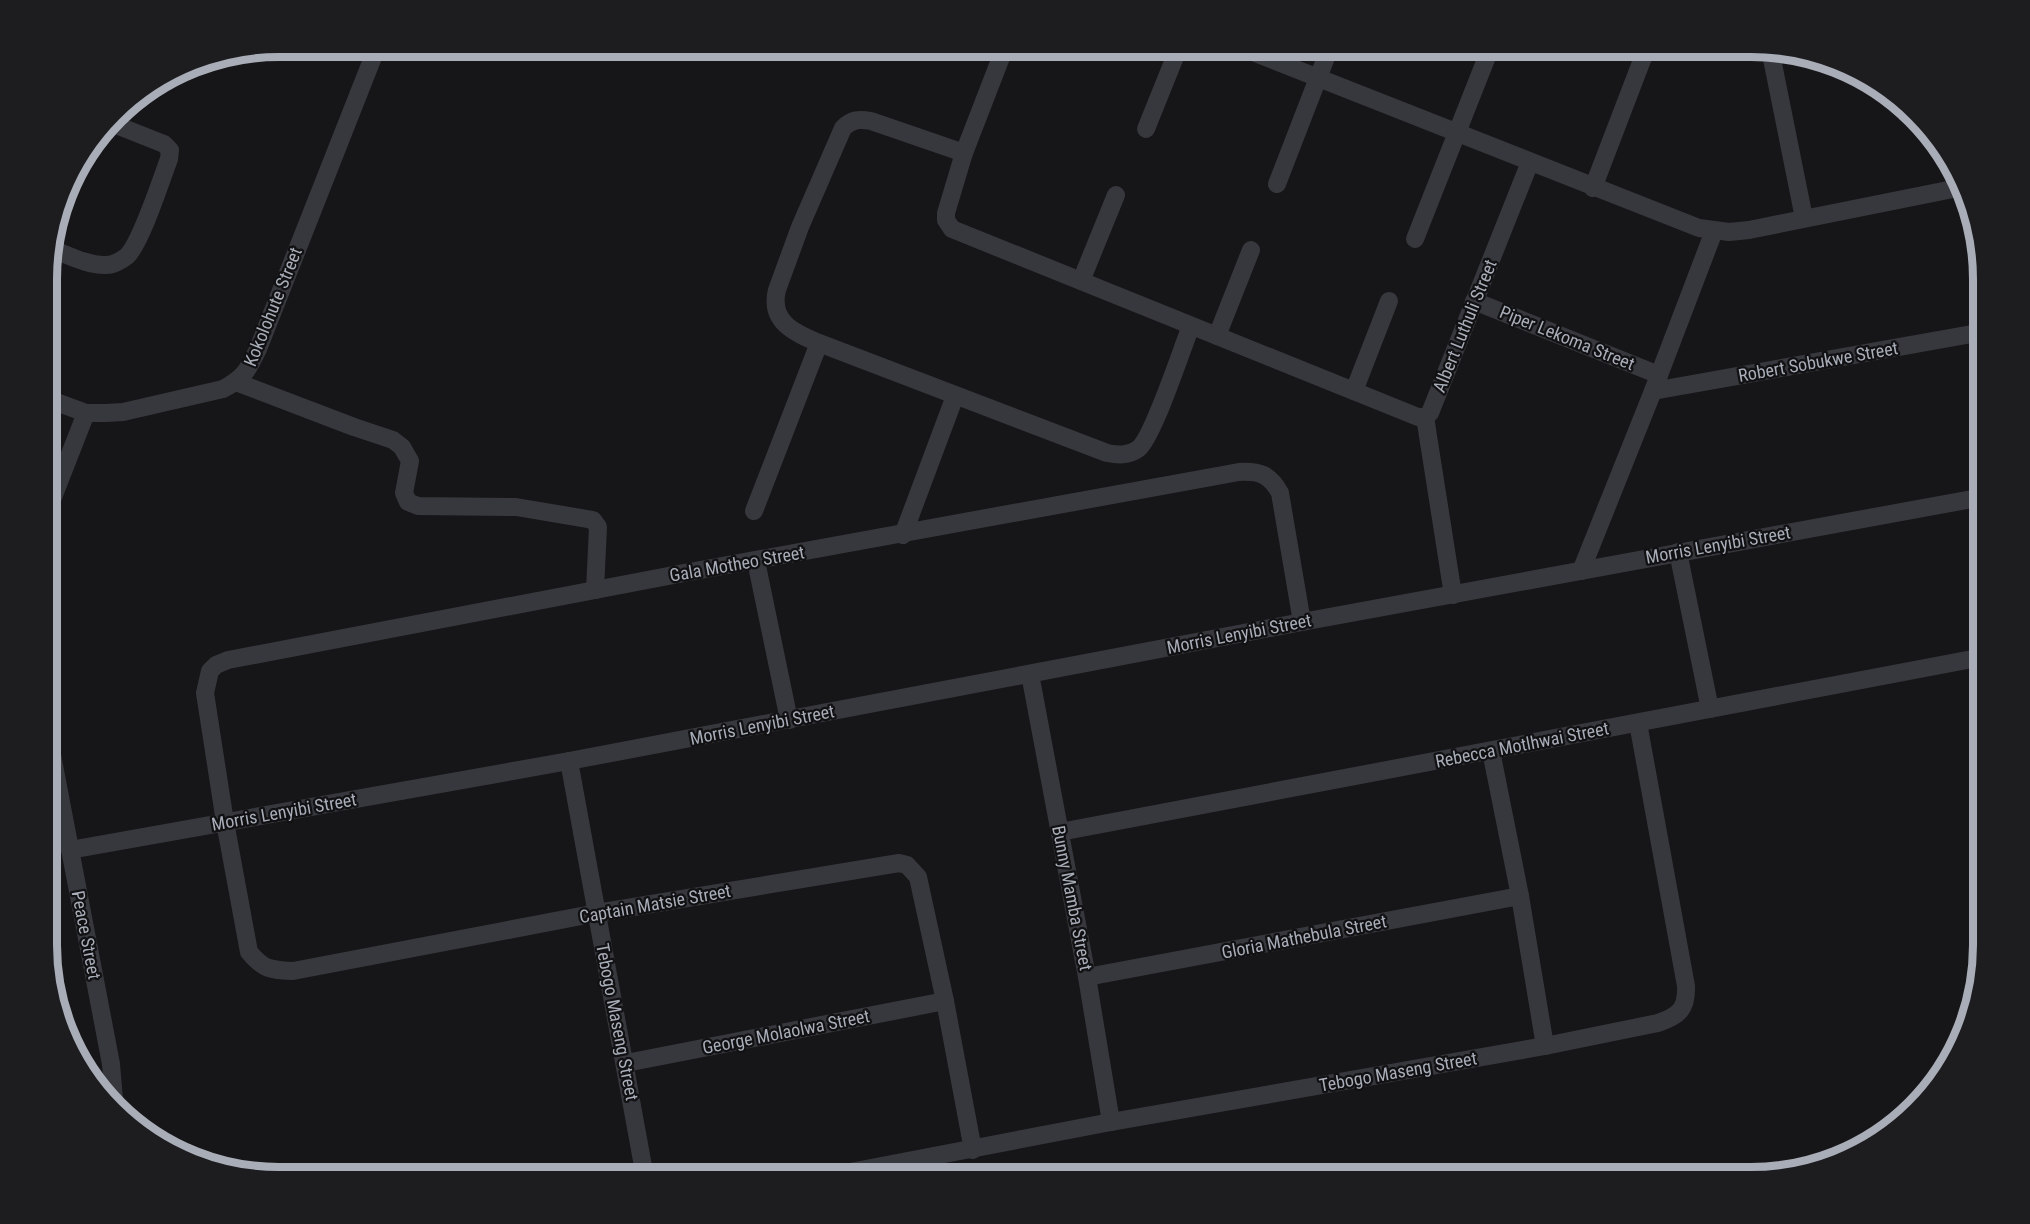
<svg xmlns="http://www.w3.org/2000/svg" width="2030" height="1224" font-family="'Roboto Condensed',sans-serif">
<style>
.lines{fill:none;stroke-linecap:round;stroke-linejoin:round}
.minor{stroke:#37383d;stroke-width:18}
.labels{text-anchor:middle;stroke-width:4.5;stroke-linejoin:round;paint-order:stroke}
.street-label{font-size:18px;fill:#a8adb8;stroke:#111113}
.rim{fill:none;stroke:#a8adb8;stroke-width:8}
</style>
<rect width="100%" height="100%" fill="#161618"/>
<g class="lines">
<g class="minor">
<path d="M1005,47l-41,106 -18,60v7l6,9 466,188h7l5,-4 100,-251"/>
<path d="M1240,47l459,181 30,4 20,-2 214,-43"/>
<path d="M1770,49l34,169"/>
<path d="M1146,129l33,-82"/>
<path d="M964,153l-93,-32c-11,-2 -19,-2 -28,7l-43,99 -23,63c-8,32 18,43 42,53l288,110c11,2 21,3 31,-4 15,-11 44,-101 53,-123"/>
<path d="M1277,184l53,-137"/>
<path d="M1593,188l54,-141"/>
<path d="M1415,239l75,-190"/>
<path d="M49,248c17,6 39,18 57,17 7,0 16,-5 21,-9 14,-13 34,-76 42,-97l1,-9 -6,-6 -53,-21"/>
<path d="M1081,281l35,-86"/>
<path d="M1474,301l185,74"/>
<path d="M1217,336l34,-86"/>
<path d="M236,382l118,45 39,13 9,7 8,14 -6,32 4,9 10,4 98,1 77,13 5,7 -3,63"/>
<path d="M1354,391l35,-90"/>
<path d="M1653,391l330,-59"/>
<path d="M48,399l38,14h20l17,-1 100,-23c21,-11 25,-19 35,-40l119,-302"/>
<path d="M1425,417l28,178"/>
<path d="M48,510l38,-97"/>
<path d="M754,511l65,-168"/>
<path d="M903,535l52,-139"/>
<path d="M1678,552l32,157"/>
<path d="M756,561l33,159"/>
<path d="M1581,571l72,-180 61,-160"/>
<path d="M1030,674l57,303 24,145"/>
<path d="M48,734l63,330 3,36"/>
<path d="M1491,751l29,145 25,150"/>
<path d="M569,761l76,416"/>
<path d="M1060,832l923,-175"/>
<path d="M70,850l499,-89 733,-139 681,-125"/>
<path d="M1087,977l433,-81"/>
<path d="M626,1063l319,-62"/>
<path d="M973,1150l-28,-149 -27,-124 -11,-12 -8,-2 -302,50 -304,58c-22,-1 -29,-1 -44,-19l-24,-130 -20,-129 5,-22 6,-6 12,-5 456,-87 555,-101c20,-1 31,2 41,21l22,129"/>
<path d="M824,1177l287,-55 434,-76 113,-23c20,-7 29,-13 28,-37l-48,-263"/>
</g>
</g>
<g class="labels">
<g class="street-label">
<text transform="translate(273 307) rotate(-68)" y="6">Kokolohute Street</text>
<text transform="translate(1465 326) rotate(-68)" y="6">Albert Luthuli Street</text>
<text transform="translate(1567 338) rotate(22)" y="6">Piper Lekoma Street</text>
<text transform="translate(1818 362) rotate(-10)" y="6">Robert Sobukwe Street</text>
<text transform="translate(1718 545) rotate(-10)" y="6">Morris Lenyibi Street</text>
<text transform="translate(737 564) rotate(-10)" y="6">Gala Motheo Street</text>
<text transform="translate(1239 634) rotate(-11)" y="6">Morris Lenyibi Street</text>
<text transform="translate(762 725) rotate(-11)" y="6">Morris Lenyibi Street</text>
<text transform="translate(1522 745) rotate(-11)" y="6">Rebecca Motlhwai Street</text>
<text transform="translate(284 812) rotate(-10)" y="6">Morris Lenyibi Street</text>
<text transform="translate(1072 898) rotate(79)" y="6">Bunny Mamba Street</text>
<text transform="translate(655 904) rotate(-10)" y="6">Captain Matsie Street</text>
<text transform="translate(86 935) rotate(79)" y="6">Peace Street</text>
<text transform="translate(1304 937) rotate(-11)" y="6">Gloria Mathebula Street</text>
<text transform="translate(617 1022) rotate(79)" y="6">Tebogo Maseng Street</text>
<text transform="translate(786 1032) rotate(-11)" y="6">George Molaolwa Street</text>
<text transform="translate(1398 1072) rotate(-10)" y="6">Tebogo Maseng Street</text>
</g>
</g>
<path d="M0 0H2030V1224H0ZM279 57H1751A222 222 0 0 1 1973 279V945A222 222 0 0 1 1751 1167H279A222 222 0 0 1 57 945V279A222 222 0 0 1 279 57Z" fill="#1d1d20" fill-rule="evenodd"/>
<path class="rim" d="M279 57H1751A222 222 0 0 1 1973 279V945A222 222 0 0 1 1751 1167H279A222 222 0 0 1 57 945V279A222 222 0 0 1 279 57Z"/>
</svg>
